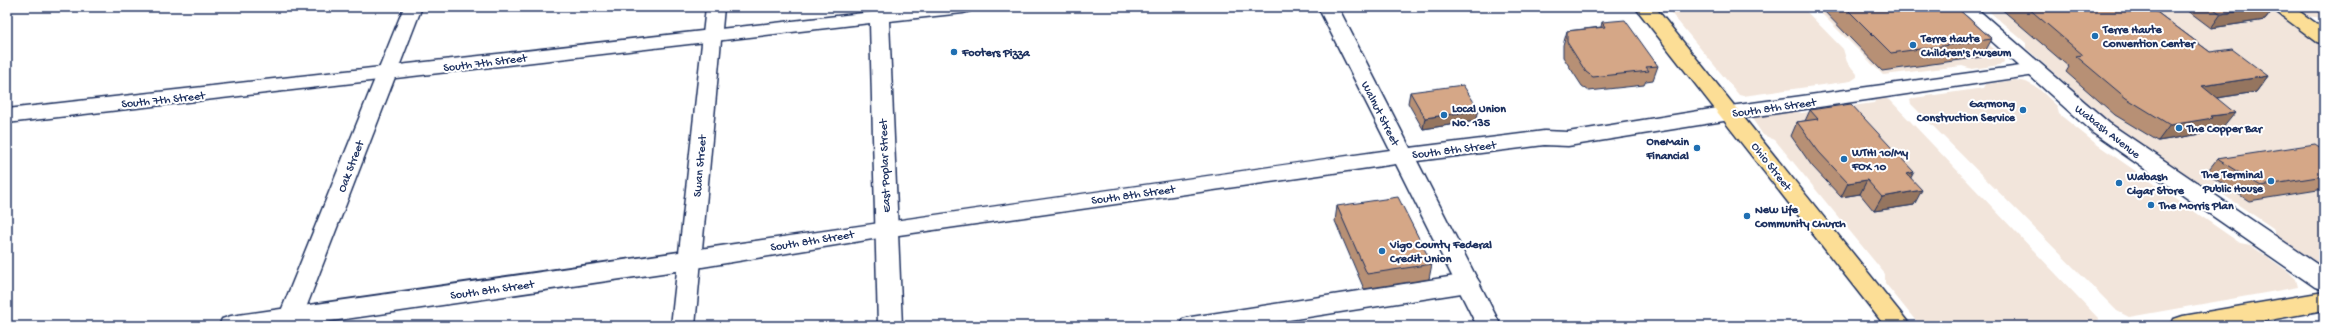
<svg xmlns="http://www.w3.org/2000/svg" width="2331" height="333" font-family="'Gochi Hand',sans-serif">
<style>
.built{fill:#f2e5db}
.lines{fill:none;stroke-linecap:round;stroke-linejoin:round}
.minor-casing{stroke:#1b2f5e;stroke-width:3}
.tertiary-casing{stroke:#1b2f5e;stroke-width:3}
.secondary-casing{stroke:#1b2f5e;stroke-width:3}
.primary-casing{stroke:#1b2f5e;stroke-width:3}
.minor{fill:#fff;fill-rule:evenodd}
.tertiary{fill:#fff;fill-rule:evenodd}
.secondary{fill:#fff;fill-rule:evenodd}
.primary{fill:#fcde96;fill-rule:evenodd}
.wall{fill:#b79074;stroke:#1b2f5e}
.shaded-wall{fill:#95755e;stroke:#1b2f5e}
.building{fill:#d5a787;stroke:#1b2f5e}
.poi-dot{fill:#1f6fb2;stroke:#fff;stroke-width:1.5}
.labels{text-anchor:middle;stroke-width:4;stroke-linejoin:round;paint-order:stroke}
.poi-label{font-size:12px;font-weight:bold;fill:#1b2f5e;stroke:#fff;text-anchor:start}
.street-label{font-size:12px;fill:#1b2f5e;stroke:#fff}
</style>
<rect width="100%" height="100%" fill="#fff"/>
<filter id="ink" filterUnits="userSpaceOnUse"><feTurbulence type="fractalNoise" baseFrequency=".025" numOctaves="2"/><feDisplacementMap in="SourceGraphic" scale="8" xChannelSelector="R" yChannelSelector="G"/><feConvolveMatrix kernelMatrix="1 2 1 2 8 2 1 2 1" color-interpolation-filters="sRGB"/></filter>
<g filter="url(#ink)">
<g class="built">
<path d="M1666,7h136l41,42 4,13 10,12v3l-6,4 -108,15 -4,-1z"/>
<path d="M1815,7h127l42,33 19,17 1,5 -4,3 -28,4 -10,-3 -79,9z"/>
<path d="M1984,7h278l18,7 44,31v222l-48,-32 -3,-7 -63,-42 -16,-5 -75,-51 -93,-82v-5z"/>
<path d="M2292,7h32v11l-19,-2z"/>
<path d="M2015,80l11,2 12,6 19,18 2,8 36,29 145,100 10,2 39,27 7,7 2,8 -169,30 -12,-6 -206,-207 -1,-4 4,-2 70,-10 2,-4z"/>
<path d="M1882,97l9,4 207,217 -1,4 -21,4h-156l-35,-43v-9l-110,-134 -12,-5 -10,-15 3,-5 33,-5 12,3 73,-10 3,-5z"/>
</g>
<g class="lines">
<g class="minor-casing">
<g id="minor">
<path d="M404,7h18l-123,319h-24z"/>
<path d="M706,7h18l-29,319h-24z"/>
<path d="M2035,64l7,2 3,4 -3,4 -312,46 -7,-2 -3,-5 3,-5 7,-2z"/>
<path d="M1468,274l8,3 4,6 -4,6 -8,3 -218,34h-71l4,-7 8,-2z"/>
</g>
</g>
<g class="tertiary-casing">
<g id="tertiary">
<path d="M1318,7h20l72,141 134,-17 24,1 162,-26 7,2 4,5 -4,5 -7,2 -162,26 -24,-1 -127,16 84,165h-24l-81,-162 -511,73 -195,32 -393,57h-78l3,-7 9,-3c386,-54 772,-112 1159,-166z"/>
<path d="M1954,7h21l134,116 215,146v21l-9,-3 -222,-154z"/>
</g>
</g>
<g class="secondary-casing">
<path id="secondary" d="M874,7h20l-2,2 20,-2h61l-3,4 -7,2 -74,8 13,305h-24l-8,-303 -863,100v-14l865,-97z"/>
</g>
<g class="primary-casing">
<g id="primary">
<path d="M1635,7h20l256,319h-26z"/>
<path d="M2270,7h23l31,22v15l-7,-2z"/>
<path d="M2324,292v18l-87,16h-66l3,-7 9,-3z"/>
</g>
</g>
<use href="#minor" class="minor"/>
<use href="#tertiary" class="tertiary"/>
<use href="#secondary" class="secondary"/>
<use href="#primary" class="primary"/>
</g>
<g class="wall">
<path d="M1820,7h136l36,32 -10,18 -100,14z"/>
<path d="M1999,7h151l60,45 58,24 -12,16 -39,6 5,31 -19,3 -2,2 -43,7 -43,-26 -49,-43 3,-5z"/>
<path d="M2183,7h92l-10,13 -54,8z"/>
<path d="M1602,22l56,44 -5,14 -7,1 -2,4 -55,6 -7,-5 -19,-29v-12l4,-14 34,-4z"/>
<path d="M1410,92l66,29 -53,8 -15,-26z"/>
<path d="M1810,110l101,68 3,27 -40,6 -14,-17 -19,3 -29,-31 -21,-30 6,-14 8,-1z"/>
<path d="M2324,150v39l-75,12 -43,-28 11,-14z"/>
<path d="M1337,206l95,58 -3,15 -65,10 -29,-68z"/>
</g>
<g class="shaded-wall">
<path d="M2271,7h4l-10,13 -54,8 10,-14z"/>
<path d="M2268,76l-12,16 -66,10 12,-16z"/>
<path d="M1479,110l-3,11 -53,8 2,-11z"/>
<path d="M2235,113l-13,16 -19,3 -2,2 -43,7 12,-16 41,-9z"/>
<path d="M1914,172l-8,15 1,-13z"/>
<path d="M1867,180l-7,14 -19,3 7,-14z"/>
<path d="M1922,190l-8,15 -40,6 8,-14z"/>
</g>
<g class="building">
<path d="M1845,7h111l36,32 -101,14z"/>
<path d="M2027,7h123l60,45 22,-3 36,27 -66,10 33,27 -24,3 2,2 -43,7 -44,-27 -50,-42 7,-1z"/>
<path d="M2211,7h60l-50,7z"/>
<path d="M1625,20l33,46 -12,1 3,4 -56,6 -7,-5 -19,-30v-11l38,-4 -3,-5z"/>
<path d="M1463,85l16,25 -54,8 -15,-26z"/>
<path d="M1851,104l63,68 -7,2 15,16 -40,7 -15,-17 -19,3 -29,-31 -22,-30 21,-3 -8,-9z"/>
<path d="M2315,144l9,6v26l-63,10 -44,-27z"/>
<path d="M1398,197l34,67 -65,10 -30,-68z"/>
</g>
</g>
<g class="poi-dot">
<circle cx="2095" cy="36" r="4"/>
<circle cx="1913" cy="45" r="4"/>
<circle cx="954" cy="52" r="4"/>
<circle cx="2023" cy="110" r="4"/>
<circle cx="1444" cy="115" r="4"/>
<circle cx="2179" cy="128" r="4"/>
<circle cx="1697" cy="148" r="4"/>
<circle cx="1844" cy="159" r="4"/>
<circle cx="2271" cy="181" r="4"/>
<circle cx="2119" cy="183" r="4"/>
<circle cx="2151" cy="205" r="4"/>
<circle cx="1747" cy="216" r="4"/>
<circle cx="1382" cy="251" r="4"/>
</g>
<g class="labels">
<g class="poi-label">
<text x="2103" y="33">Terre Haute<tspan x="2103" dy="14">Convention Center</tspan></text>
<text x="1921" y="42">Terre Haute<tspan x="1921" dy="14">Children's Museum</tspan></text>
<text x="962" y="56">Footers Pizza</text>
<text x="2015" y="107" text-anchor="end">Garmong<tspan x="2015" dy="14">Construction Service</tspan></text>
<text x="1452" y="112">Local Union<tspan x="1452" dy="14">No. 135</tspan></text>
<text x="2187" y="132">The Copper Bar</text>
<text x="1689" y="145" text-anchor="end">OneMain<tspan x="1689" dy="14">Financial</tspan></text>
<text x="1852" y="156">WTHI 10/My<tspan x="1852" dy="14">FOX 10</tspan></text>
<text x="2263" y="178" text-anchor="end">The Terminal<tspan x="2263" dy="14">Public House</tspan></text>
<text x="2127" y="180">Wabash<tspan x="2127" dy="14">Cigar Store</tspan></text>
<text x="2159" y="209">The Morris Plan</text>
<text x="1755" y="213">New Life<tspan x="1755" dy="14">Community Church</tspan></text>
<text x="1390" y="248">Vigo County Federal<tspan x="1390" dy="14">Credit Union</tspan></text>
</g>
<g class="street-label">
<text transform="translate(485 62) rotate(-7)" y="4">South 7th Street</text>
<text transform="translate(163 99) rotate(-6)" y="4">South 7th Street</text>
<text transform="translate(1774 107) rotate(-8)" y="4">South 8th Street</text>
<text transform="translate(1381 113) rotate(63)" y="4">Walnut Street</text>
<text transform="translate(2108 131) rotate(38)" y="4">Wabash Avenue</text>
<text transform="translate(1454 149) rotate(-7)" y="4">South 8th Street</text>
<text transform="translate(350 166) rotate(-69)" y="4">Oak Street</text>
<text transform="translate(699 166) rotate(-85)" y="4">Swan Street</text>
<text transform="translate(884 166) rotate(-92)" y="4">East Poplar Street</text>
<text transform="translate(1772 166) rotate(52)" y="4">Ohio Street</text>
<text transform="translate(1133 194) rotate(-8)" y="4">South 8th Street</text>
<text transform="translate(812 240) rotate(-9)" y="4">South 8th Street</text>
<text transform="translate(492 289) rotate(-8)" y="4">South 8th Street</text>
</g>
</g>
<rect width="2331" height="333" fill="none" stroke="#fff" stroke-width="24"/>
<rect x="12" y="12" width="2307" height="309" fill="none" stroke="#1b2f5e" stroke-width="1.5" filter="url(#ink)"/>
</svg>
